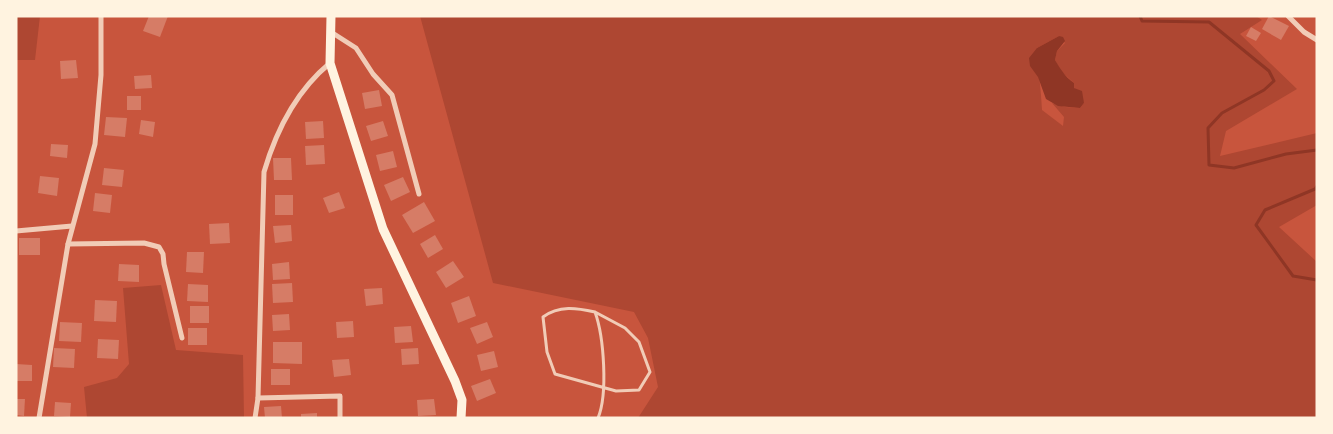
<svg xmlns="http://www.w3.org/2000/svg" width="1333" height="434" font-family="'Noto Serif',serif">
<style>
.green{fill:#ae4732;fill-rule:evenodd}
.water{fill:#8f3625}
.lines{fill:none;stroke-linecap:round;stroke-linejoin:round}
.stream{stroke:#8f3625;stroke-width:3}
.building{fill:#d67c66}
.service{stroke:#f1ccb7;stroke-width:3}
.minor{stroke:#f1ccb7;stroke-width:5}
.secondary{stroke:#fff3e0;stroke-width:9}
</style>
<rect width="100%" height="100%" fill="#c8553d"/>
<g class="green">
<path d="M16,16h24l-5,44h-19z"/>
<path d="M420,16h836l6,4 -22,14 57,55 -71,42 -6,25 97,-23v72l-38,22 38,35v156h-679l20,-31 -10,-49 -14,-26 -141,-29zM1059,36l6,7 -8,8 -2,9 6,11 13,12v5l10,15 -4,5 -15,-1 -13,-4 12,14 -1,9 -21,-16c-1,-21 -4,-41 -5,-62z"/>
<path d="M161,285l15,65 67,5 1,63h-157l-3,-31 33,-9 12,-14 -6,-76z"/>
</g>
<path class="water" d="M1059,36l4,1 2,4 -8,10 -2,9c5,8 10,17 19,23v5l8,3 2,12 -4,5 -22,-2 -12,-7 -8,-22 -8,-11 -1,-8 8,-10z"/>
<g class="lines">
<g class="stream">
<path d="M1140,16l2,5 67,1 60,49 5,10 -10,9 -42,23 -14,15 1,37 25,3 52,-14 31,-4"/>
<path d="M1317,186l-2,3 -50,21 -9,15 37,51 24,4"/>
</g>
</g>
<g class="building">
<path d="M149,16h19l-8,21 -17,-6z"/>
<path d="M1269,16l20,10 -8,14 -19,-11z"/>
<path d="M1251,27l10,6 -5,8 -10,-5z"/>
<path d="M76,60l2,18 -17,1 -1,-18z"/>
<path d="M151,75l1,13 -17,1 -1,-13z"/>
<path d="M379,90l3,16 -17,3 -3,-16z"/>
<rect x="127" y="96" width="14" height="14"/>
<path d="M106,117l21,1 -2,19 -21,-2z"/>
<path d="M141,120l14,2 -2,15 -14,-3z"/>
<path d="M323,121l1,17 -18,1 -1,-17z"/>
<path d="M383,121l5,15 -17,5 -5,-15z"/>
<path d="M51,144l17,1 -1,13 -17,-2z"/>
<path d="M324,145l1,19 -19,1 -1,-19z"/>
<path d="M393,151l4,16 -17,4 -4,-16z"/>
<path d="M273,158h18l1,22h-18z"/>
<path d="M104,168l20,2 -2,17 -20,-2z"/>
<path d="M40,176l19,2 -2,18 -19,-3z"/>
<path d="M403,177l7,15 -19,9 -7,-16z"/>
<path d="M339,192l6,16 -16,5 -6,-15z"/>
<path d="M95,193l17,2 -2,18 -17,-2z"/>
<rect x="275" y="195" width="18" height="20"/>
<path d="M424,202l11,19 -22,12 -11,-18z"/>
<path d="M229,223l1,20 -20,1 -1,-20z"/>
<path d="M291,225l1,16 -17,2 -2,-17z"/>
<path d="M435,235l8,14 -15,9 -8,-14z"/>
<rect x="19" y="238" width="21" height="17"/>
<path d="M187,252h17l-1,21 -17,-1z"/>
<path d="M453,261l11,16 -18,11 -10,-16z"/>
<path d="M289,262l1,17 -17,1 -1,-16z"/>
<path d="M119,264l20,1v17l-21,-1z"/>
<path d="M292,283l1,19 -20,1 -1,-19z"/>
<path d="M188,284l20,1v17l-21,-1z"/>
<path d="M382,288l1,16 -17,2 -2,-17z"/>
<path d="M469,296l7,20 -18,7 -7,-20z"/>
<path d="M95,300l22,1 -1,21 -22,-1z"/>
<rect x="190" y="306" width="19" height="17"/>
<path d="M289,314l1,16 -17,1 -1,-16z"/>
<path d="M353,321l1,16 -17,1 -1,-16z"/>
<path d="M60,322l22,1 -1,19 -22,-1z"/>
<path d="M487,322l6,15 -16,7 -7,-16z"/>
<path d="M411,326l2,16 -18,1 -1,-16z"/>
<rect x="188" y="328" width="19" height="17"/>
<path d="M98,339l21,1 -1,19 -21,-1z"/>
<path d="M273,342h29v22l-29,-1z"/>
<path d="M54,348l21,1 -1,19 -21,-1z"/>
<path d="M418,348l1,16 -17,1 -1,-16z"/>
<path d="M494,351l4,16 -17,4 -4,-16z"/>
<path d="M349,359l2,16 -17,2 -2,-17z"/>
<path d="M16,364l16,1v16h-16z"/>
<rect x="271" y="369" width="19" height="16"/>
<path d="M490,379l6,14 -19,8 -6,-15z"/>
<path d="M16,399h9l-1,17 -8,-1z"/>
<path d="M434,399l2,16 -18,1 -1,-16z"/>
<path d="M55,402l16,1 -1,14 -16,-1z"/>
<path d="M281,406l1,12h-17l-1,-11z"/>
<path d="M317,413v5h-16v-4z"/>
</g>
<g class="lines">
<path class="service" d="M595,312l30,16 14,14 11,30 -11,18 -23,1 -61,-17 -8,-22 -4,-35c16,-12 34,-9 52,-5 9,25 13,82 3,106"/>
<g class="minor">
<path d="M1288,16l16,16 13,8"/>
<path d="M331,32l25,16 17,26 19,21 27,99"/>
<path d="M16,231l56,-5"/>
<path d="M68,244l76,-1 15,4 4,7 1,10 18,74"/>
<path d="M258,398l82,-2v22"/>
<path d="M39,418l29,-174 27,-100 6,-69v-59"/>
<path d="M255,418l3,-20 6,-226c12,-41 32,-81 66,-109"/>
</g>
<path class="secondary" d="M331,16l-1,47 53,166 72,152 7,19 -1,18"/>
</g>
<rect width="1333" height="434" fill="none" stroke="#fff3e0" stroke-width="35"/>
</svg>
